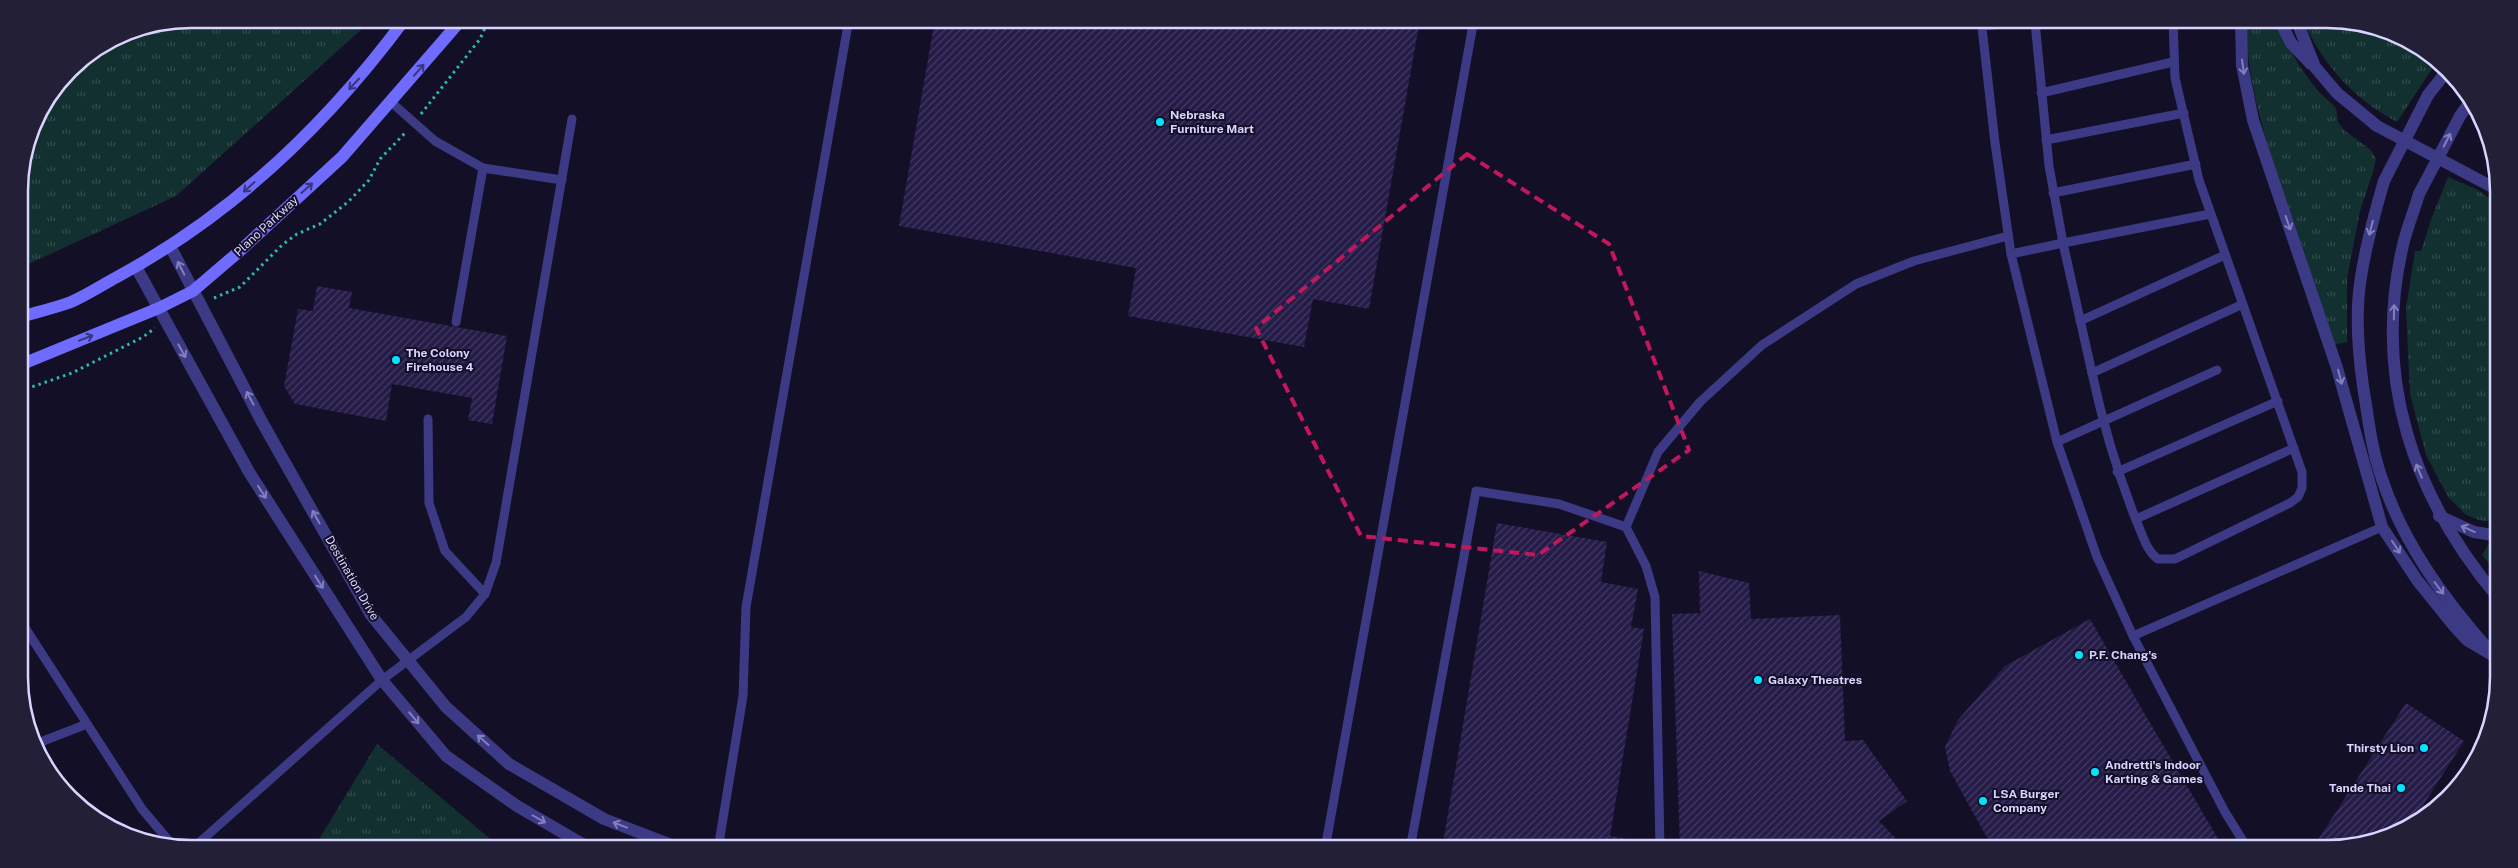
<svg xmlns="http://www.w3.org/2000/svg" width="2518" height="868" font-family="'Public Sans',sans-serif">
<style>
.grass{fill:url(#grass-tufts)}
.building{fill:url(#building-hatch)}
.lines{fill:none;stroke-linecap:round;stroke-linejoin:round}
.path{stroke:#2fb8b0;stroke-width:3;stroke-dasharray:2.5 4;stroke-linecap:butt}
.service{stroke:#3d3a85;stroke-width:9}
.tertiary{stroke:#3d3a85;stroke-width:12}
.secondary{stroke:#6f6bff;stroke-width:12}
.tertiary-bridge{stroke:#3d3a85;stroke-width:12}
.oneway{stroke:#837fbc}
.oneway2{stroke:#38347d}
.marked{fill:none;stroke:#c2185b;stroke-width:4;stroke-dasharray:10 6;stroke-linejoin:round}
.poi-dot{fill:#00e5ff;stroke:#130f26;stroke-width:2}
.labels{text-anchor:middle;stroke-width:4;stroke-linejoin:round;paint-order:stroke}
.poi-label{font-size:12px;font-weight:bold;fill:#d9d4ff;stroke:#130f26;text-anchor:start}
.street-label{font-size:12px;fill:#d9d4ff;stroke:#130f26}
.rim{fill:none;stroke:#d9d4ff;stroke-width:2.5}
</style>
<defs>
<pattern id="grass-tufts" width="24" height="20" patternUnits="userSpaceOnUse" patternTransform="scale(1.25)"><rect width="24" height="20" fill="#12302f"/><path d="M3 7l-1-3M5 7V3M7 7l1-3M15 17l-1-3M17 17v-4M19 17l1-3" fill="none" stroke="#344d4e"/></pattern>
<pattern id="building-hatch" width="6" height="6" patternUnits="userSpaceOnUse" patternTransform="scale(1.25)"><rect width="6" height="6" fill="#241b47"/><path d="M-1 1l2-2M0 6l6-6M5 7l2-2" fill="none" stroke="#433b63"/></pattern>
</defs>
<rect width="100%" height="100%" fill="#130f26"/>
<g class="grass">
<path d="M190,19h183l-197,177 -156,72 -1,-89 18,-65 40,-53 48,-29z"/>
<path d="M2246,19h27l27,48 17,23 19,18 2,14 6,8 27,20 5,9 -3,13 -13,39 -13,68v63l-14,3c-12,-40 -24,-80 -38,-120 -23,-67 -49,-134 -49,-206z"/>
<path d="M2302,19h26l55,9 53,35 -39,59c-44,-23 -75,-59 -95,-103z"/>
<path d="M2448,177l30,13 20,15 1,318 -20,-3 -13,-5 -18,-18 -22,-42 -16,-61 -4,-85 9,-58h6l11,-34z"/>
<path d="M2490,542l9,1v32l-17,-20z"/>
<path d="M377,744l125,105h-189z"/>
</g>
<g class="building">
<path d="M935,19h485l-51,290 -56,-10 -9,48 -176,-31 8,-48 -237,-42z"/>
<path d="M317,286l35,6 -3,16 158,28 -15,88 -24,-4 4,-22 -80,-14 -6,37 -91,-17 -11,-18 14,-77 15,2z"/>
<path d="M1497,523l110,19 -6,40 37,7 -7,38 13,2 -34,207 31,5 -1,8h-198z"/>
<path d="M1699,571l50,12 2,36 89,-4 5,126 18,-1 44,61 -28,20 27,28h-226l-8,-235 28,-1z"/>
<path d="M2090,619l56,97 78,133h-230l-13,-22 -31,-56 -5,-24 13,-27 47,-54z"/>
<path d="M2406,703l58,38 -54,85 -27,14 -44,9h-27z"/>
</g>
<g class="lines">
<g class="path">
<path d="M421,114l59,-75 9,-20"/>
<path d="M214,298l26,-11 42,-42 15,-11 23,-10 28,-22 21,-22 11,-21 26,-27"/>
<path d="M20,391l52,-18 71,-36 12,-9"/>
</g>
<g class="service">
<path d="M1981,19l14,124 16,111 46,188 40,115 36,79 92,176 23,37"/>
<path d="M2173,19l2,59 24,102 103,292v16l-4,9 -8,6 -115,56h-17c-12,-8 -16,-26 -22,-39 -19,-48 -33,-96 -44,-147l151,-69"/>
<path d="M1982,26l53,-4v-3"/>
<path d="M2041,93l132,-31"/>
<path d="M391,102l44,39 48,27 79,12"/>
<path d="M2046,140l138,-27"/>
<path d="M2053,193l143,-29"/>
<path d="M2011,254l52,-11 -14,-77 -14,-144 54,-3"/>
<path d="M2080,321l145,-66"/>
<path d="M456,322l27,-154"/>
<path d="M2092,373l-29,-130 147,-29"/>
<path d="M428,419l1,84 16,48 40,43"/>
<path d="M2057,442l160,-72"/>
<path d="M2117,472l161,-71"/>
<path d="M2136,519l158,-71"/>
<path d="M1626,527l32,-75 42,-50 62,-57 94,-61 58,-23 94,-25"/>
<path d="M22,623l120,186 32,38"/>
<path d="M2133,636l249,-109"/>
<path d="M38,743l49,-19"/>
<path d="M55,778l13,17"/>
<path d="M192,849l190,-169 84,-63 19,-23 11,-31 76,-444"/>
<path d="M718,849l25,-153 3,-89 103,-588"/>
<path d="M1325,849l149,-830"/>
<path d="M1410,849l66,-358 83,13 67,23 20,39 9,31 5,252"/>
</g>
<g class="tertiary">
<path d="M2241,19l1,46 11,55 84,248 45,159 35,53 37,46 13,14 27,16"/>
<path d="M2279,19l12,24 20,21"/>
<path d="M2296,19l19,48 22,26 40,33 121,64"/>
<path d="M2428,95l19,-24"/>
<path d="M2460,116l12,-17"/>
<path d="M2384,181c-9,31 -18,63 -23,96 -6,35 -3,74 2,109 5,30 8,61 18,90 21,65 62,122 107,173"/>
<path d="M2419,194c-5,17 -12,34 -16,51 -31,133 10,252 96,354"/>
<path d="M170,246l92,176 109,193 75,92 63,57 95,55 78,30"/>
<path d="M136,267l113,205 133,208 64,76 71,50 74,43"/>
<path d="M2439,516l35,16 25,4"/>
</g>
<g class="secondary">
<path d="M20,317c17,-5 35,-9 51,-15 16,-7 31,-17 46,-25 115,-62 211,-154 288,-258"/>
<path d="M20,365l139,-57 34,-17 49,-42 100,-92 120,-138"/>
</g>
<g class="tertiary-bridge">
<path d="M2384,181l44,-86"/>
<path d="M2419,194l41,-78"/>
</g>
</g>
<defs><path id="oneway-shaft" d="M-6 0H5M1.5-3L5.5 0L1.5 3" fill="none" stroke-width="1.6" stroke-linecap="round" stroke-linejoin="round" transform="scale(1.25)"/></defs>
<g class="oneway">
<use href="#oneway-shaft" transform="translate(2243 67) rotate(82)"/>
<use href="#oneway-shaft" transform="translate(2447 140) rotate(-63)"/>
<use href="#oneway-shaft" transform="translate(2288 223) rotate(71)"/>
<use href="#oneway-shaft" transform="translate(2371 228) rotate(105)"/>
<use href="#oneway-shaft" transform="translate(181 268) rotate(-117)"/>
<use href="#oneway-shaft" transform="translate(2394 312) rotate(-89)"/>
<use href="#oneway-shaft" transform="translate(182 351) rotate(61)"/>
<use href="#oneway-shaft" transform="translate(2340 377) rotate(75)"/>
<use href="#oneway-shaft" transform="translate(250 398) rotate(-118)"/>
<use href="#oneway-shaft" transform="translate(2419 471) rotate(-113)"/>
<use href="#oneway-shaft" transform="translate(262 492) rotate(57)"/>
<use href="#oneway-shaft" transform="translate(316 517) rotate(-119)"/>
<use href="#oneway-shaft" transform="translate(2468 529) rotate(-156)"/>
<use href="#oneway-shaft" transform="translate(2396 547) rotate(57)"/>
<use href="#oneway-shaft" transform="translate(319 582) rotate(58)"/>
<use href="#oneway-shaft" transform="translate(2439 588) rotate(53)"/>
<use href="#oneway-shaft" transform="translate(414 718) rotate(50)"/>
<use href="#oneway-shaft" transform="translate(483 740) rotate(-138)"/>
<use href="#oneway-shaft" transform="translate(539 819) rotate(30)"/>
<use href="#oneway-shaft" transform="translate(620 825) rotate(-159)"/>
</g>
<g class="oneway2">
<use href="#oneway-shaft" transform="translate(419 70) rotate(-49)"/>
<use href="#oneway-shaft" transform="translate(354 84) rotate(133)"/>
<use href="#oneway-shaft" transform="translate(249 187) rotate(138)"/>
<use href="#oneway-shaft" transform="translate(307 188) rotate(-42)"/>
<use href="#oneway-shaft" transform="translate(86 338) rotate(-21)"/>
</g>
<path class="marked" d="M1467,154l142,90 80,206 -151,105 -177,-19 -105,-208z"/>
<g class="poi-dot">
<circle cx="1160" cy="122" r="5"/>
<circle cx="396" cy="360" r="5"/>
<circle cx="2079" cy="655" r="5"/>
<circle cx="1758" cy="680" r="5"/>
<circle cx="2424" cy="748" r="5"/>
<circle cx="2095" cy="772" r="5"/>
<circle cx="2401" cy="788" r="5"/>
<circle cx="1983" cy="801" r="5"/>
</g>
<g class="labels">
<g class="poi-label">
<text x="1170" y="119">Nebraska<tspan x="1170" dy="14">Furniture Mart</tspan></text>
<text x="406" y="357">The Colony<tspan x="406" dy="14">Firehouse 4</tspan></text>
<text x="2089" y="659">P.F. Chang's</text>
<text x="1768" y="684">Galaxy Theatres</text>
<text x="2414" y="752" text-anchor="end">Thirsty Lion</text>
<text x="2105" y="769">Andretti's Indoor<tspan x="2105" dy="14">Karting &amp; Games</tspan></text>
<text x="2391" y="792" text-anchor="end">Tande Thai</text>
<text x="1993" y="798">LSA Burger<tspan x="1993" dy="14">Company</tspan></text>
</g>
<g class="street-label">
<text transform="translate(266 226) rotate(-43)" y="4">Plano Parkway</text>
<text transform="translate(352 578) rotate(60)" y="4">Destination Drive</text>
</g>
</g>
<path d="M0 0H2518V868H0ZM191 28H2327A163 163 0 0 1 2490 191V677A163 163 0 0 1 2327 840H191A163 163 0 0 1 28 677V191A163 163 0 0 1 191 28Z" fill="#231f37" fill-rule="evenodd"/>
<path class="rim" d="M191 28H2327A163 163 0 0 1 2490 191V677A163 163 0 0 1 2327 840H191A163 163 0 0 1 28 677V191A163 163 0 0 1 191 28Z"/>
</svg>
